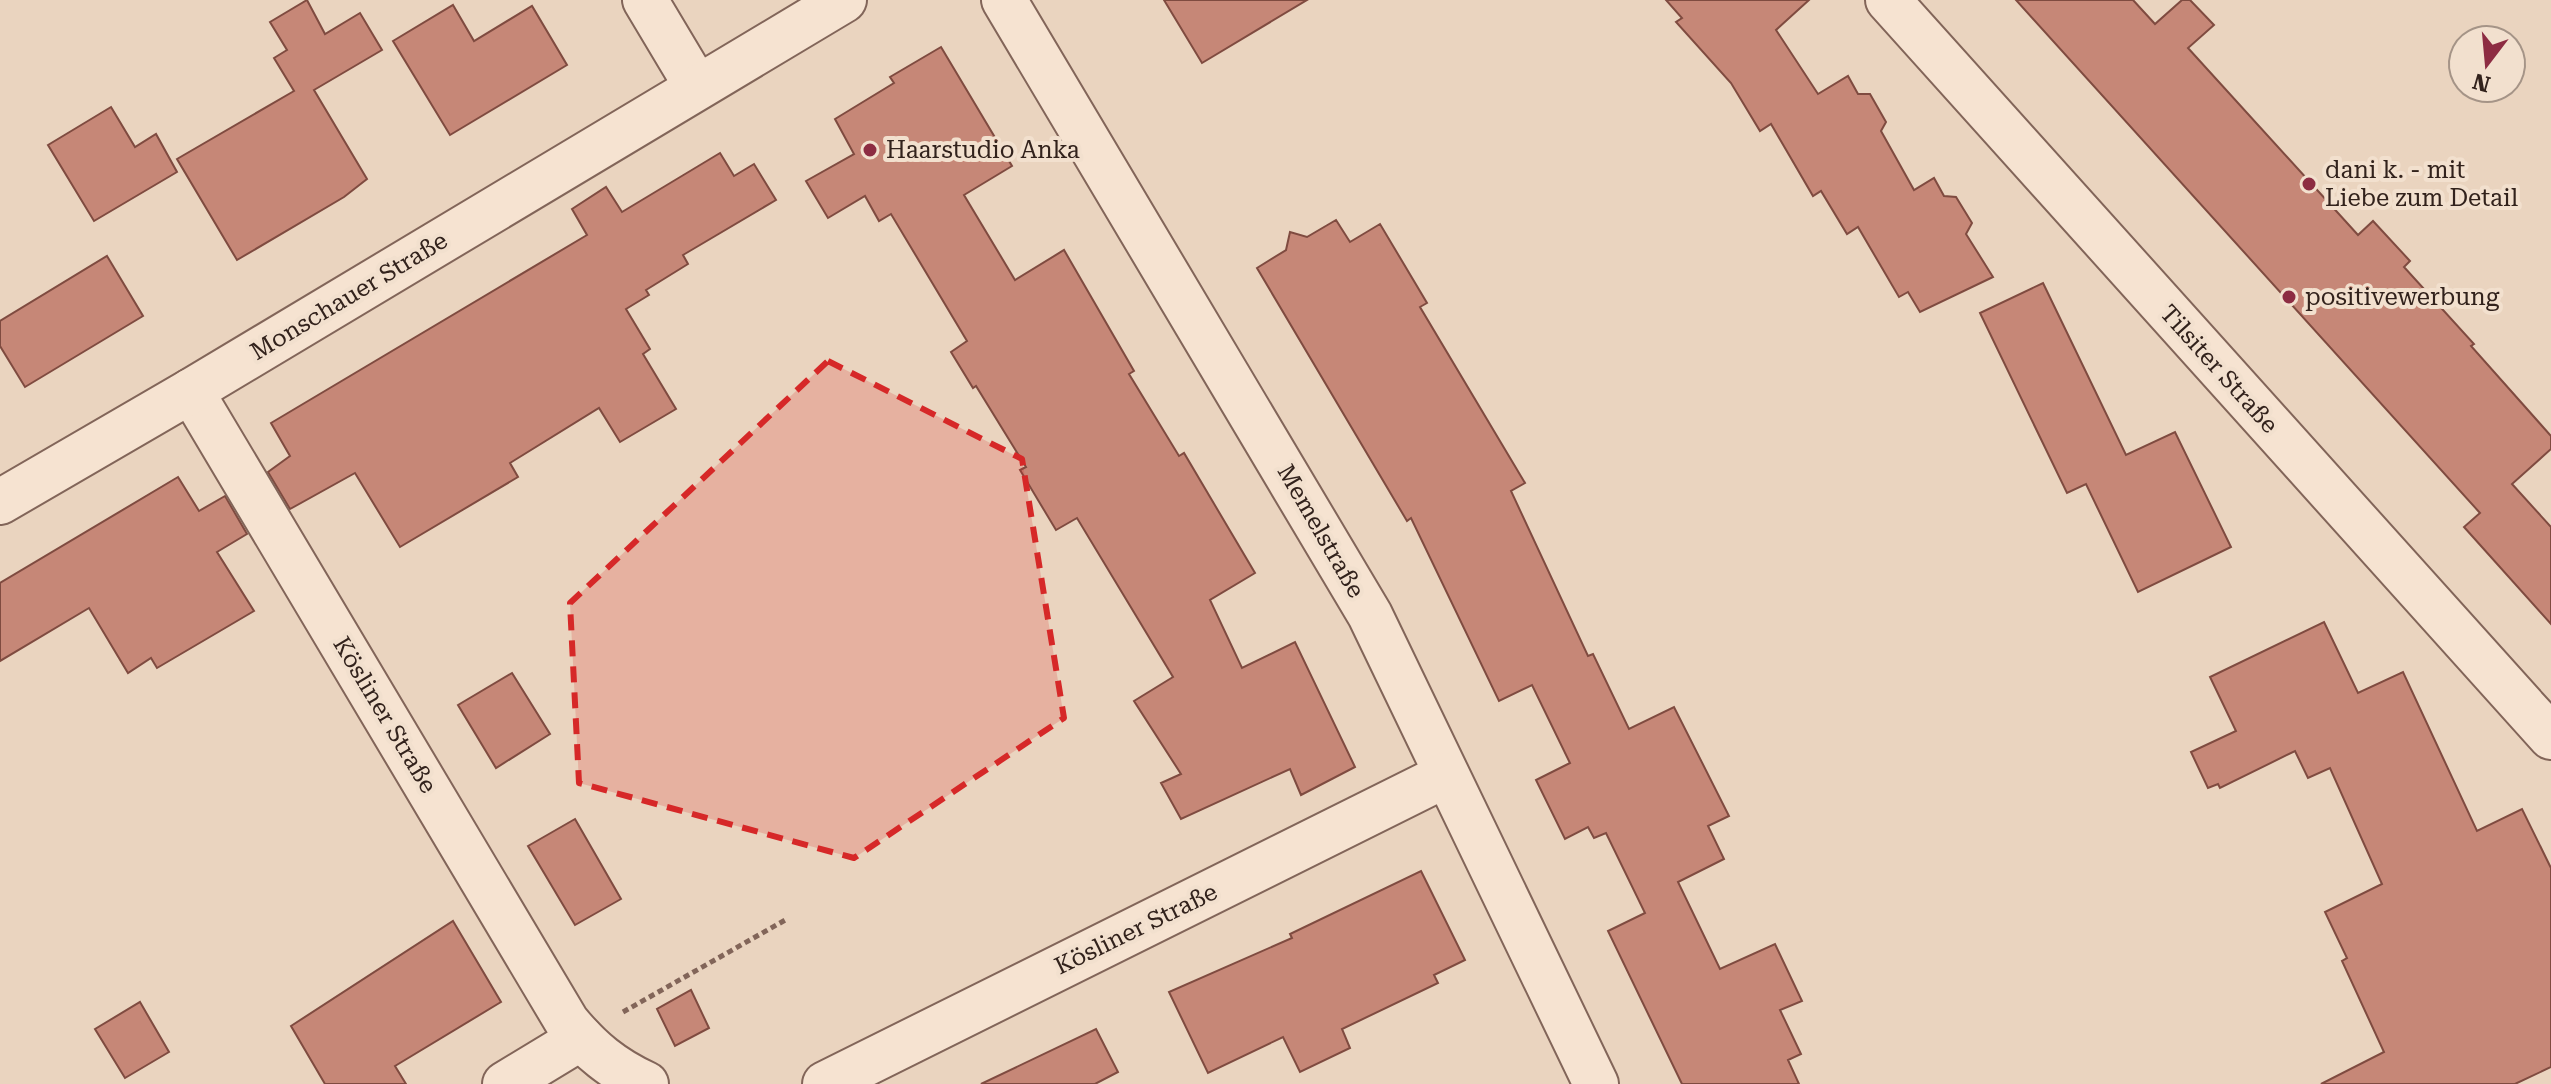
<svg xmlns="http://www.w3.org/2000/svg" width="2551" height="1084" font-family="'Roboto Serif',serif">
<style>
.building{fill:#c68777;stroke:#7f4b40;stroke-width:2}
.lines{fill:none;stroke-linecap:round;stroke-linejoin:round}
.street-casing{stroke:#826559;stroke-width:48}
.path{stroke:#826559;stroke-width:5;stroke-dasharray:6 4;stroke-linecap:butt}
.street{stroke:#f6e3d1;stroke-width:44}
.marked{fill:#d62828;fill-opacity:0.2;stroke:#d62828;stroke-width:6;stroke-dasharray:16 10;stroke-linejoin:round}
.poi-dot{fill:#8d2c42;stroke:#f2e0ce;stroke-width:3}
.labels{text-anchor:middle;stroke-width:8;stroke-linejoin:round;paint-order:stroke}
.poi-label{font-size:24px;fill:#32221c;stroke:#f2e0ce;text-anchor:start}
.street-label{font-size:24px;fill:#32221c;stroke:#f2e0ce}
</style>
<rect width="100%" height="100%" fill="#ead4bf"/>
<g class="building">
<path d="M307,0l18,34 35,-21 22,37 -68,40 53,89 -23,18 -107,63 -60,-101 117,-68 -20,-33 13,-8 -17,-28z"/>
<path d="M1164,0h143l-105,63z"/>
<path d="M1666,0h143l-33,30 42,64 30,-18 10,18h12l16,28 -5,9 33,59 20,-12 10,18 12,1 16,26 -6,11 27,43 -73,35 -12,-20 -9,5 -41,-70 -11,7 -26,-43 -8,5 -42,-72 -11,7 -29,-48 -55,-61 6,-4z"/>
<path d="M2016,0h117l22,24 27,-24h8l24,25 -26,23 170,187 15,-14 37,40 -6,6 70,77 -3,2 80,90v13l-39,35 39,43v97l-87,-97 16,-14z"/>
<path d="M453,5l21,36 58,-35 35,59 -117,70 -57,-94z"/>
<path d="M941,47l71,119 -48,29 51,85 49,-30 70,121 -5,3 50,82 5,-3 71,120 -45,27 32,68 53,-26 60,125 -54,28 -11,-26 -109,50 -20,-36 20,-9 -47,-73 39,-24 -96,-159 -21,12 -36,-60 6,-3 -50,-81 -3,2 -22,-36 16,-11 -76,-127 -12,7 -14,-25 -37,22 -22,-37 48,-27 -19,-35 59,-36 -4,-6z"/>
<path d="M111,107l24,40 21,-13 21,38 -83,49 -46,-76z"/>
<path d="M720,153l14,23 20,-12 22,36 -93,55 5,9 -42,26 3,5 -23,14 24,40 -7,5 33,55 -56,33 -21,-34 -89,55 8,14 -118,70 -45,-74 -65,36 -22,-37 22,-16 -19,-33 316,-188 -15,-26 34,-22 16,25z"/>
<path d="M1336,220l14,22 30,-18 47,79 -7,4 105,176 -14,8 77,165 5,-2 36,75 45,-22 55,109 -21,10 16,33 -46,23 42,87 55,-25 27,57 -22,9 21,44 -13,6 11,24h-117l-74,-153 37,-18 -39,-80 -12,5 -6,-11 -23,12 -29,-59 34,-17 -38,-78 -33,16 -88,-183 -4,3 -150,-253 29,-18 4,-18 17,5z"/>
<path d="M107,256l36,60 -118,71 -25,-41v-25z"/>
<path d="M2043,283l83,172 49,-23 56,115 -93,45 -52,-108 -19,9 -87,-180z"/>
<path d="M178,477l21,34 26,-15 22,38 -30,18 37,59 -97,57 -6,-10 -23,15 -39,-65 -89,53v-78z"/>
<path d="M2324,622l34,71 45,-21 74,159 45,-22 29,59v199l-36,17h-194l63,-32 -42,-91 5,-3 -22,-46 57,-28 -52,-116 -22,10 -13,-27 -75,37 -2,-4 -10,4 -17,-36 45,-21 -26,-54z"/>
<path d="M512,673l38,61 -54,34 -38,-63z"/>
<path d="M575,819l46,80 -46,26 -47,-79z"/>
<path d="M1421,871l44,89 -31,15 4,8 -96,46 8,19 -50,24 -17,-35 -75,36 -39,-81 123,-54 -2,-4z"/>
<path d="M453,921l48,81 -106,64 11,18h-81l-34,-58z"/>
<path d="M691,990l18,38 -34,18 -18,-37z"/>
<path d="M140,1002l29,50 -44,26 -30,-49z"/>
<path d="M1096,1029l22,43 -23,12h-114z"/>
</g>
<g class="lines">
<g class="street-casing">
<g id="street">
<path d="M645,0l52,87"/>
<path d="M1004,0l366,615 226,469"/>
<path d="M1888,0l663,737"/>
<path d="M191,391l376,631c23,28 46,47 79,62"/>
<path d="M0,502l191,-111 653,-391"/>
<path d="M505,1084l76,-46"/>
<path d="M825,1084l621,-309"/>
</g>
</g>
<path class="path" d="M623,1012l164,-93"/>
<use href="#street" class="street"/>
</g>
<path class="marked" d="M828,361l194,98 42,259 -210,140 -275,-75 -9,-180z"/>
<g class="poi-dot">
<circle cx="870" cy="150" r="8"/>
<circle cx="2309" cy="184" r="8"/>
<circle cx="2289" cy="297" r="8"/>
</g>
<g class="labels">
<g class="poi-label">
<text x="886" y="158">Haarstudio Anka</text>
<text x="2325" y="178">dani k. - mit<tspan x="2325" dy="28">Liebe zum Detail</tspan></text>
<text x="2305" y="305">positivewerbung</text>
</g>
<g class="street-label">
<text transform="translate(349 296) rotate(-31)" y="8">Monschauer Straße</text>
<text transform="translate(2219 369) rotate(48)" y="8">Tilsiter Straße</text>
<text transform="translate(1321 531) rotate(60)" y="8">Memelstraße</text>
<text transform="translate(385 715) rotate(59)" y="8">Kösliner Straße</text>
<text transform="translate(1136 929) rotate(-26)" y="8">Kösliner Straße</text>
</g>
</g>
<g transform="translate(2487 64) rotate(196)"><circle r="38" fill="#f2e0ce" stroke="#a59487" stroke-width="2"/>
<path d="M0-6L14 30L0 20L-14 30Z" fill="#8d2c42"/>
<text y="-12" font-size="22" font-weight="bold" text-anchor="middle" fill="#32221c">N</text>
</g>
</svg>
